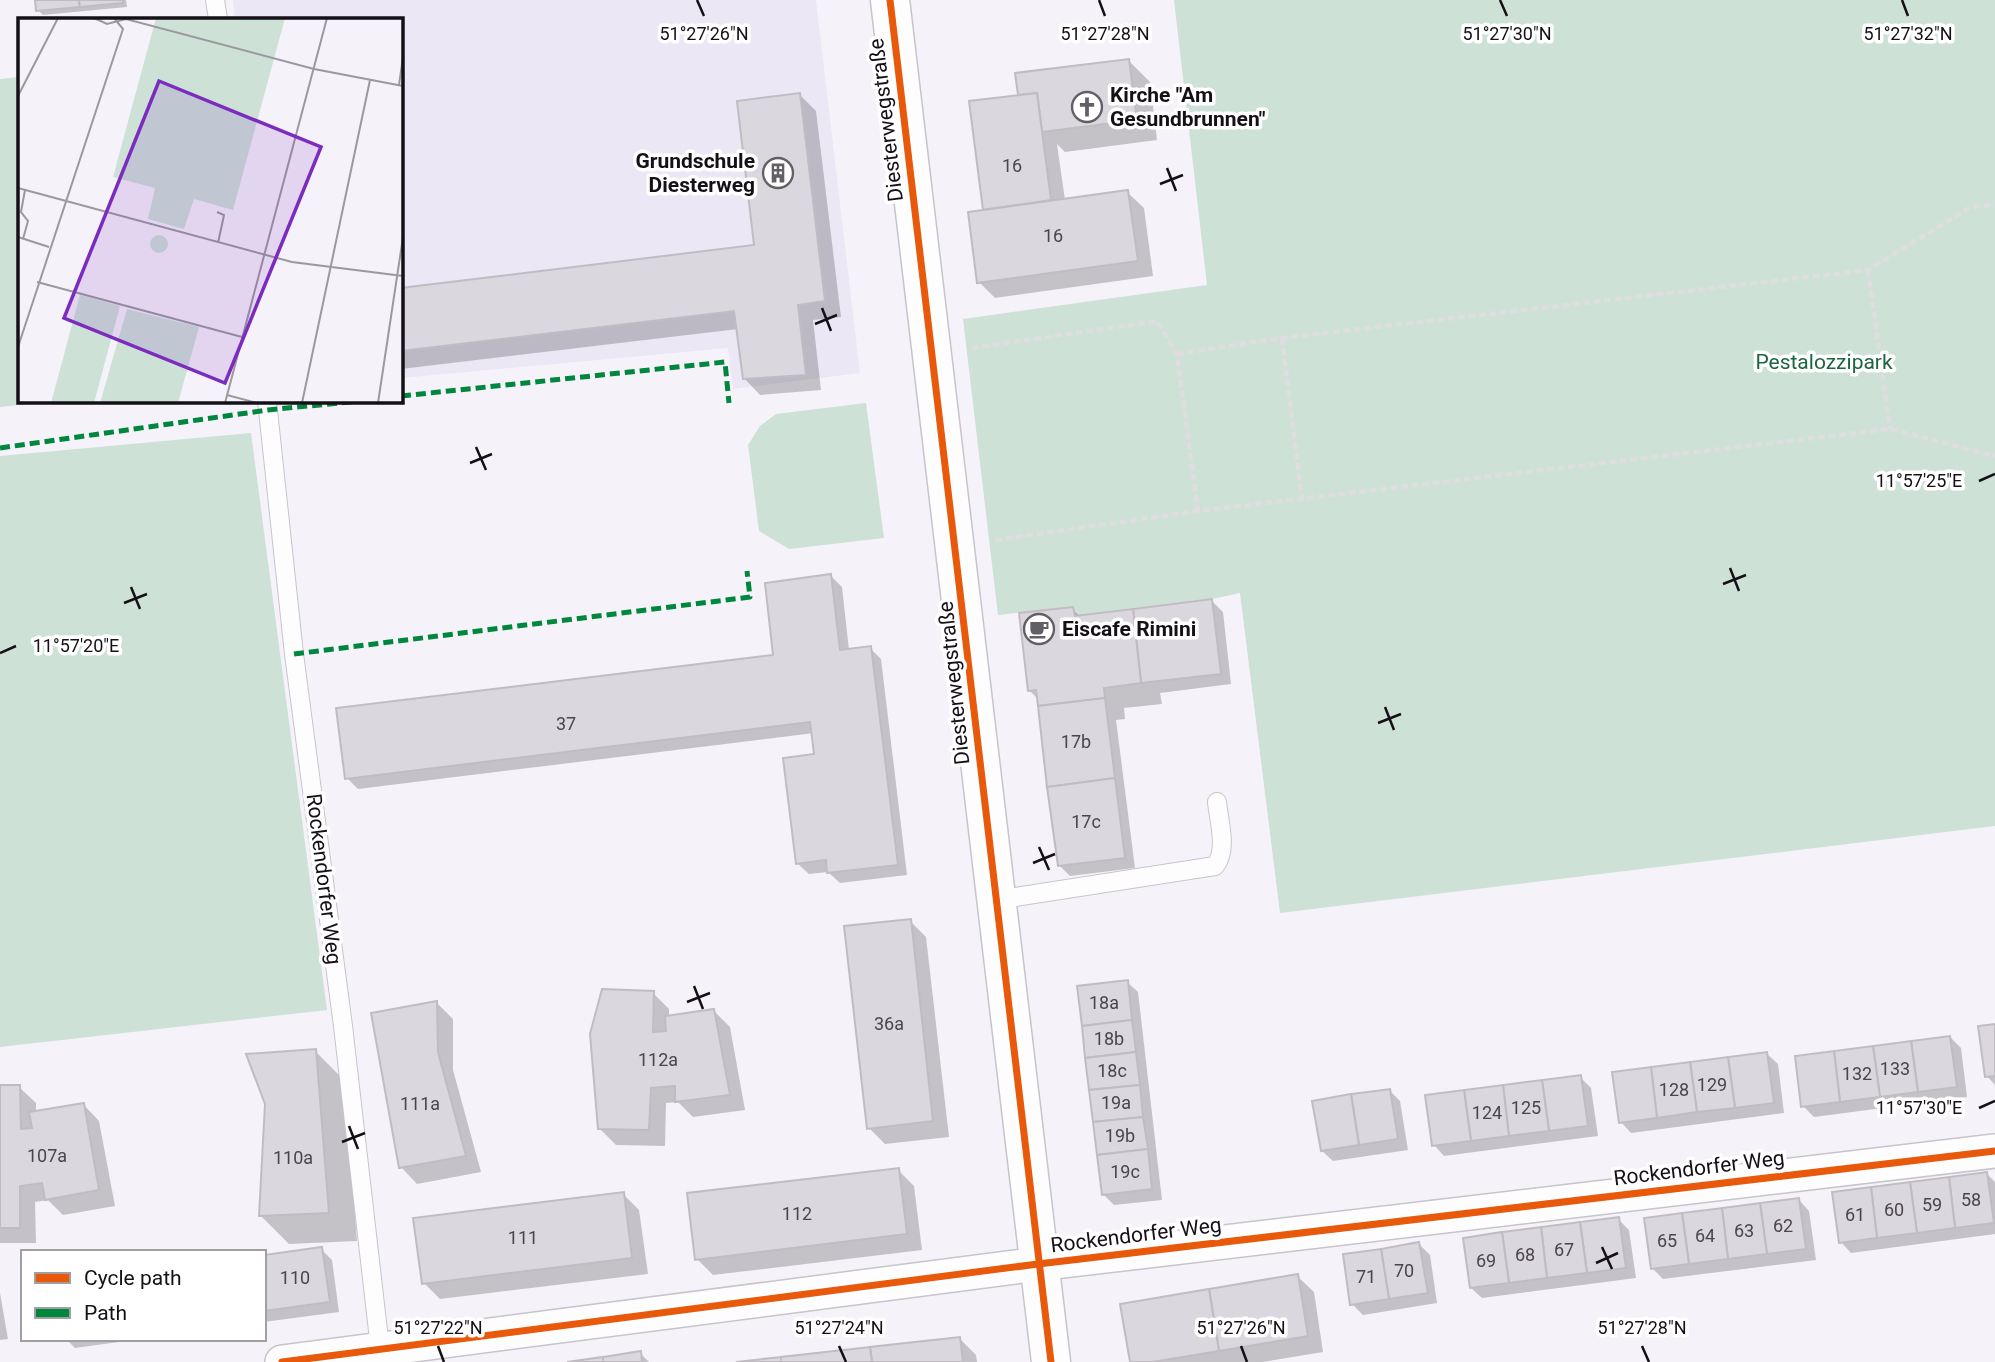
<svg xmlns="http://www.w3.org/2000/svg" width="1995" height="1362" font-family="Roboto,sans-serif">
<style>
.education{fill:#ece7f5}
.green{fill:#cde1d6}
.shadow{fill:#0003}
.building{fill:#dbd7de;stroke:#c1bcc4;stroke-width:2}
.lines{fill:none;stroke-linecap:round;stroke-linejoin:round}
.lane-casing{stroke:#c8c4cb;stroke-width:20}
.street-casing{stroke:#c8c4cb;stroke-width:36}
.secondary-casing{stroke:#c8c4cb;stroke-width:41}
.path{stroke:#dedde0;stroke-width:4.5;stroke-dasharray:7 3.5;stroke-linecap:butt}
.lane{stroke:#fefdfe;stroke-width:18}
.street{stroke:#fefdfe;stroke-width:33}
.secondary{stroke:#fefdfe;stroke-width:38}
.quiet{stroke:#00873e;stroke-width:5;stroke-dasharray:10 5;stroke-linecap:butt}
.cycleway-casing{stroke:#fff;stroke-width:11}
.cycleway{stroke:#e8590c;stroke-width:7}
.ticks{fill:none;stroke:#151017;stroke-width:2.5}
.labels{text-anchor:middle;stroke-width:7;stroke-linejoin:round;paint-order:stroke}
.number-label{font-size:18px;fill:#4a454c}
.poi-label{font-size:21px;font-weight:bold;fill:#151017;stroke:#fff;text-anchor:start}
.street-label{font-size:21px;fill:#151017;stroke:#fff}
.park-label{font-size:21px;fill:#1d653f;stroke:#fff}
.inset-road{fill:none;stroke:#9c989f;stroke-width:2}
.view{fill:#7b2cbf;fill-opacity:0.15;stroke:#7b2cbf;stroke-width:3.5}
.inset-edge{fill:none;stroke:#151017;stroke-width:3.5}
.ticks-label{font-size:18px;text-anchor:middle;fill:#151017;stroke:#fff;stroke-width:7;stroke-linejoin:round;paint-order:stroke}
</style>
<rect width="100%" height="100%" fill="#f6f2f9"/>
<path class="education" d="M233,0h583l44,373 -127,16 -5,-41 -327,30v-359h-166z"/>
<g class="green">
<path d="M1174,0h821v826l-715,87 -40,-320 -28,6 -137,17 -2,-9 -75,8 -35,-296 244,-34z"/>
<path d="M19,77v324h35l-54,6v-328z"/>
<path d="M866,403l18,135 -95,11 -30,-18 -11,-86 12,-19 16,-12z"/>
<path d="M251,433l76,577 -327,37v-591z"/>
</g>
<g class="shadow">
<path d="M37,0h89l1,7 -84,8 -5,-5z"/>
<path d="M1129,61l21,21 7,58 -92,12 -8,-8 8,56 62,-8 17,16 9,68 -158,22 -16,-16 6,-71 37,-114 -2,-3z"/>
<path d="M800,95l16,16 25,206 -28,3 8,70 -61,5 -16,-17 -6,-49 -337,40v-80l355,-42z"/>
<path d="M831,576l11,11 7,63 21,-2 11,11 26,216 -67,8 -12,-11 -19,2 -11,-10 18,-109 -2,-22 -456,56 -11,-11 428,-121z"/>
<path d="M1212,601l11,11 8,72 -71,9 2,11 -38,4 1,11 -9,1 19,148 -65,8 -11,-11 -20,-165 -10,-10 43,-81 9,8z"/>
<path d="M910,921l16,16 23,200 -64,7 -16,-16z"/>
<path d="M1127,982l11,10 24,208 -48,5 -11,-11z"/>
<path d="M653,993l16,16v8l45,-6 16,16 15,83 -52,7 -15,-15 -12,1 -1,43 -49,-1 -16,-16z"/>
<path d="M437,1003l16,16v51l28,102 -64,12 -16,-17z"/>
<path d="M1995,1026v59l-8,-9z"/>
<path d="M1950,1037l11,11 6,49 -153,20 -11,-11z"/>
<path d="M315,1051l29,29 13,161 -68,3 -29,-29 7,-111z"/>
<path d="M1767,1054l11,10 6,49 -153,20 -10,-11z"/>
<path d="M1580,1077l11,11 7,48 -154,20 -10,-11z"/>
<path d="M0,1087h19l17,16v10l47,-9 16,17 16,85 -52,9 -15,-15 -13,2 1,41h-36z"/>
<path d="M1389,1090l11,11 8,49 -75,11 -11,-10z"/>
<path d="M898,1170l16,16 8,64 -209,25 -16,-16z"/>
<path d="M1987,1174l8,8v52l-144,19 -10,-11z"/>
<path d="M623,1194l16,16 9,64 -208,25 -16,-16z"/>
<path d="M1799,1200l10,11 7,49 -153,19 -11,-11z"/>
<path d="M1618,1219l11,11 7,48 -154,20 -11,-10z"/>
<path d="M1419,1244l11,11 7,48 -74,12 -11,-11z"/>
<path d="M321,1249l11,11 7,52 -75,10v-65z"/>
<path d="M1297,1276l17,16 9,60 -60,10h-132z"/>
<path d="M0,1293l8,46 -8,1z"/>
<path d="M66,1339h75l-66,9z"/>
<path d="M960,1339l16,16 1,7h-226z"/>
<path d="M640,1353l9,9h-70z"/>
</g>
<g class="building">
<path d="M35,0h44l1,7 -44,4z"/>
<path d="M79,0h44v3l-43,4z"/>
<path d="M1129,59l8,61 -95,12 -5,-39 -19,2 -3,-22z"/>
<path d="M800,93l25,208 -27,4 8,70 -63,4 -9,-68 -333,40v-63l353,-43 -17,-144z"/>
<path d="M1037,93l14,107 -68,10 -14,-109z"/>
<path d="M1128,190l10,71 -161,22 -9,-71z"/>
<path d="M831,574l9,76 31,-4 27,219 -71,8 -1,-13 -30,4 -13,-106 31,-4 -4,-32 -465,57 -9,-71 437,-53 -8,-72z"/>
<path d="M1212,599l9,75 -80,9 -8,-74z"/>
<path d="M1073,607l2,9 58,-7 8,74 -37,5 1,10 -67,8 -2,-16 -8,1 -9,-78z"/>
<path d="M1105,698l10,80 -68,9 -9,-81z"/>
<path d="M1115,778l10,80 -67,8 -11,-79z"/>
<path d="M911,919l22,202 -66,8 -23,-203z"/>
<path d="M1128,980l4,40 -50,6 -5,-40z"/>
<path d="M602,989l52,2 -1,41 13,-1 -1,-15 49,-7 16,86 -55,7v-16l-24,2 -2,42 -51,-1 -8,-95z"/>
<path d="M437,1001l1,51 28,104 -67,12 -28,-155z"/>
<path d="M1132,1020l4,32 -51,6 -3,-32z"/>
<path d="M1995,1024v52l-10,1 -7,-51z"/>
<path d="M1950,1036l7,51 -39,5 -7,-51z"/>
<path d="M1911,1041l7,51 -38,5 -7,-51z"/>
<path d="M1873,1046l7,51 -40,5 -6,-51z"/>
<path d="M316,1049l13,164 -70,3 6,-112 -19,-50z"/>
<path d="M1834,1051l6,51 -39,5 -6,-51z"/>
<path d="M1136,1052l4,33 -51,5 -4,-32z"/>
<path d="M1767,1052l7,51 -39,5 -7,-51z"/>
<path d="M1728,1057l7,51 -38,4 -7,-50z"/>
<path d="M1690,1062l7,50 -40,6 -6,-51z"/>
<path d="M1651,1067l6,51 -38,5 -7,-51z"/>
<path d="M1581,1075l7,51 -39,5 -7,-51z"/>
<path d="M1542,1080l7,51 -40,5 -6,-51z"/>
<path d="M0,1085h20l1,44 11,-1 -3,-16 55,-9 15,87 -54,10 -3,-17 -22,3v42h-20z"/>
<path d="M1140,1085l3,32 -50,5 -4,-32z"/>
<path d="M1503,1085l6,51 -38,5 -7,-51z"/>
<path d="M1390,1089l8,50 -39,6 -8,-51z"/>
<path d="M1464,1090l7,51 -39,5 -7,-51z"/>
<path d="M1351,1094l8,51 -38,6 -9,-50z"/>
<path d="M1143,1117l5,32 -51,6 -4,-33z"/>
<path d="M1148,1149l4,40 -50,6 -5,-40z"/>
<path d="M899,1168l8,66 -212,26 -8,-67z"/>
<path d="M1987,1172l7,51 -39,5 -6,-51z"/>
<path d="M1949,1177l6,51 -38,5 -7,-51z"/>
<path d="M1910,1182l7,51 -40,5 -6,-51z"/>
<path d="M1871,1187l6,51 -38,5 -7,-51z"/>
<path d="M624,1192l8,66 -210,26 -9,-66z"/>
<path d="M1799,1198l7,51 -39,5 -7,-51z"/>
<path d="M1760,1203l7,51 -39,5 -6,-51z"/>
<path d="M1722,1208l6,51 -39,5 -7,-51z"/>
<path d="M1682,1213l7,51 -38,5 -7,-51z"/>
<path d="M1619,1217l7,51 -39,5 -7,-51z"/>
<path d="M1580,1222l7,51 -40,5 -6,-51z"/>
<path d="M1541,1227l6,51 -38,5 -7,-51z"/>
<path d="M1502,1232l7,51 -39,5 -7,-50z"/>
<path d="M1419,1242l9,51 -39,6 -8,-50z"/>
<path d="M322,1247l8,55 -66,9v-56z"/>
<path d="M1381,1249l8,50 -39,6 -7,-51z"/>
<path d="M1298,1274l10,62 -89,15 -10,-62z"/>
<path d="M1209,1289l10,62 -67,11h-22l-10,-58z"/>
<path d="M960,1337l3,25h-91l-2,-15z"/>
<path d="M870,1347l2,15h-91v-5z"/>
<path d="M641,1351l1,11h-39v-5z"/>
<path d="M603,1357v5h-36z"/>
<path d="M781,1357v5h-45z"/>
</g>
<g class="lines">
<g class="lane-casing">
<g id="lane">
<path d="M215,0l3,19"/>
<path d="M267,401l27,253 49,372 37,322"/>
<path d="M996,900l219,-34c13,-16 4,-44 2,-64"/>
</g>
</g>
<g class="street-casing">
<path id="street" d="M282,1362l756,-98 957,-113"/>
</g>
<g class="secondary-casing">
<path id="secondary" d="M890,0l161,1362"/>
</g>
<g class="path">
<path d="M1868,270l22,159"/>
<path d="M1282,338l20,161"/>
<path d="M972,348l185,-27 20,33 21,157"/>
<path d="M1177,354l105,-16 586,-68 101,-62 26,-4"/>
<path d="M995,540l203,-29 692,-82 105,27"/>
</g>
<use href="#lane" class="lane"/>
<use href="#street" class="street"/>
<use href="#secondary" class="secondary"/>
<g class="quiet">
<path d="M401,396l324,-34 4,41"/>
<path d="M0,448l268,-38 91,-9"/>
<path d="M294,654l456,-57 -3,-26"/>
</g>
<g class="cycleway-casing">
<g id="cycleway">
<path d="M890,0l161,1362"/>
<path d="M282,1362l756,-98 957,-113"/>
</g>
</g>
<use href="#cycleway" class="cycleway"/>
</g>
<path class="ticks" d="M697,0l7,16M1099,0l6,16M1500,0l7,16M1902,0l6,16M1167,168l9,23M1160,184l23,-9M822,308l9,23M815,324l22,-9M476,447l10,23M470,463l22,-9M1979,481l16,-7M1730,568l9,23M1723,584l23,-9M131,587l9,22M124,603l23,-9M0,653l16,-7M1385,707l9,23M1378,723l23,-9M1039,847l10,23M1033,863l22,-9M694,986l9,23M687,1002l23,-9M1979,1108l16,-7M349,1126l9,23M342,1142l23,-9M1602,1247l10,22M1596,1263l22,-10M438,1346l6,16M839,1346l7,16M1241,1346l6,16M1642,1346l7,16"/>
<defs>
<g id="church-ring" transform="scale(1.575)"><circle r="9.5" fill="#fff" stroke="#645f66" stroke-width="1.5"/><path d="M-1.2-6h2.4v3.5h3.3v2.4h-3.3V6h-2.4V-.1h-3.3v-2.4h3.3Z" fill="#645f66"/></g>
<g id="building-ring" transform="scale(1.575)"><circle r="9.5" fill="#fff" stroke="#645f66" stroke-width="1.5"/><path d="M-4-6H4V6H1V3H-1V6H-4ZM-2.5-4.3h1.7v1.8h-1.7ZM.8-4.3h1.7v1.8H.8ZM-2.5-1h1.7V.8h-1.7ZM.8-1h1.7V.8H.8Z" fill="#645f66"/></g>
<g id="cafe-ring" transform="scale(1.575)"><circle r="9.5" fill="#fff" stroke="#645f66" stroke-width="1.5"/><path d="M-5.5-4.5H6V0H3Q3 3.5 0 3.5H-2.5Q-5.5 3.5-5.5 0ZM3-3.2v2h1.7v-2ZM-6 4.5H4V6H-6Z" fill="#645f66"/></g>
</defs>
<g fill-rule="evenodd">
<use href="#church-ring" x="1087" y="107"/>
<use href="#building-ring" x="778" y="173"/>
<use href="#cafe-ring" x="1039" y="629"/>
</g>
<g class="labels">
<g class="number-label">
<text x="1012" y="172">16</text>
<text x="1053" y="242">16</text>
<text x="566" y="730">37</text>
<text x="1076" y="748">17b</text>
<text x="1086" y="828">17c</text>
<text x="1104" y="1009">18a</text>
<text x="889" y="1030">36a</text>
<text x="1109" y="1045">18b</text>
<text x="658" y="1066">112a</text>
<text x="1895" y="1075">133</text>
<text x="1112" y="1077">18c</text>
<text x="1857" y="1080">132</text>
<text x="1712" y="1091">129</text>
<text x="1674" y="1096">128</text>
<text x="1116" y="1109">19a</text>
<text x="420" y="1110">111a</text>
<text x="1526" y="1114">125</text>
<text x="1487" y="1119">124</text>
<text x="1120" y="1142">19b</text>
<text x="47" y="1162">107a</text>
<text x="293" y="1164">110a</text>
<text x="1125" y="1178">19c</text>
<text x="1971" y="1206">58</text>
<text x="1932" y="1211">59</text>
<text x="1894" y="1216">60</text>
<text x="797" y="1220">112</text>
<text x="1855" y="1221">61</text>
<text x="1783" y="1232">62</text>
<text x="1744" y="1237">63</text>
<text x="1705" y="1242">64</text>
<text x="523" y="1244">111</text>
<text x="1667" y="1247">65</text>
<text x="1564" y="1256">67</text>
<text x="1525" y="1261">68</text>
<text x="1486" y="1267">69</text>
<text x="1404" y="1277">70</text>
<text x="1366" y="1283">71</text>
<text x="295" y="1284">110</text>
</g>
<g class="poi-label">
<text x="1110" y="102">Kirche "Am<tspan x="1110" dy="24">Gesundbrunnen"</tspan></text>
<text x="755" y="168" text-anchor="end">Grundschule<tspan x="755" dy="24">Diesterweg</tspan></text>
<text x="1062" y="636">Eiscafe Rimini</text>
</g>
<g class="street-label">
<text transform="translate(886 120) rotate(-97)" y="7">Diesterwegstraße</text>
<text transform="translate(954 683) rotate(-96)" y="7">Diesterwegstraße</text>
<text transform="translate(324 879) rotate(83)" y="7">Rockendorfer Weg</text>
<text transform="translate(1699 1168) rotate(-7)" y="7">Rockendorfer Weg</text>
<text transform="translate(1136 1235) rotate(-7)" y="7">Rockendorfer Weg</text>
</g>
<g class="park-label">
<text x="1824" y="369">Pestalozzipark</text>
</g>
</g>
<g transform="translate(18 18)">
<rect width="385" height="385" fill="#f6f2f9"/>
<path d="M138,0h129l-52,192 -39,-11 -10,30 -36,-10 7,-31 -42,-11zM132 226a9 9 0 1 1 18 0a9 9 0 1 1-18 0ZM62,277l40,11 -26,97h-43zM109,291l72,18 -21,76h-78z" fill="#cde1d6"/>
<path class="inset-road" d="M76,0l13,6 19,-5 188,50 89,17M381,67l4,-28M0,78l40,-78M0,170l274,74 111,14M199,194l7,3 -6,28M0,219l31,10M5,221l5,-18 -7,-9 4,-22M19,264l205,55M0,329l105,-318 -9,-11M209,377l30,8M207,385l102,-385M284,385l68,-323M360,385l25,-166"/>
<path class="view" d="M141,63l162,66 -96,236 -161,-65z"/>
<rect width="385" height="385" class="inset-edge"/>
</g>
<g class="ticks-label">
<text x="704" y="40">51°27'26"N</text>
<text x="1105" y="40">51°27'28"N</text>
<text x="1507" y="40">51°27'30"N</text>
<text x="1908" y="40">51°27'32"N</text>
<text x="1919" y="487">11°57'25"E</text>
<text x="76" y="652">11°57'20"E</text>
<text x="1919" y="1114">11°57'30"E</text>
<text x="438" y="1334">51°27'22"N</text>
<text x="839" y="1334">51°27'24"N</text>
<text x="1241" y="1334">51°27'26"N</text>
<text x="1642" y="1334">51°27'28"N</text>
</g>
<rect x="21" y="1250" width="245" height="91" fill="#ffffff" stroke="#a19fa2" stroke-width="2"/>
<rect x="35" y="1273" width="35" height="10" fill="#e8590c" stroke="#a19fa2" stroke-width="2"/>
<text x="84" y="1285" font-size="21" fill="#151017">Cycle path</text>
<rect x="35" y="1308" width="35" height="10" fill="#00873e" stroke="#a19fa2" stroke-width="2"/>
<text x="84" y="1320" font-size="21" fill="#151017">Path</text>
</svg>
